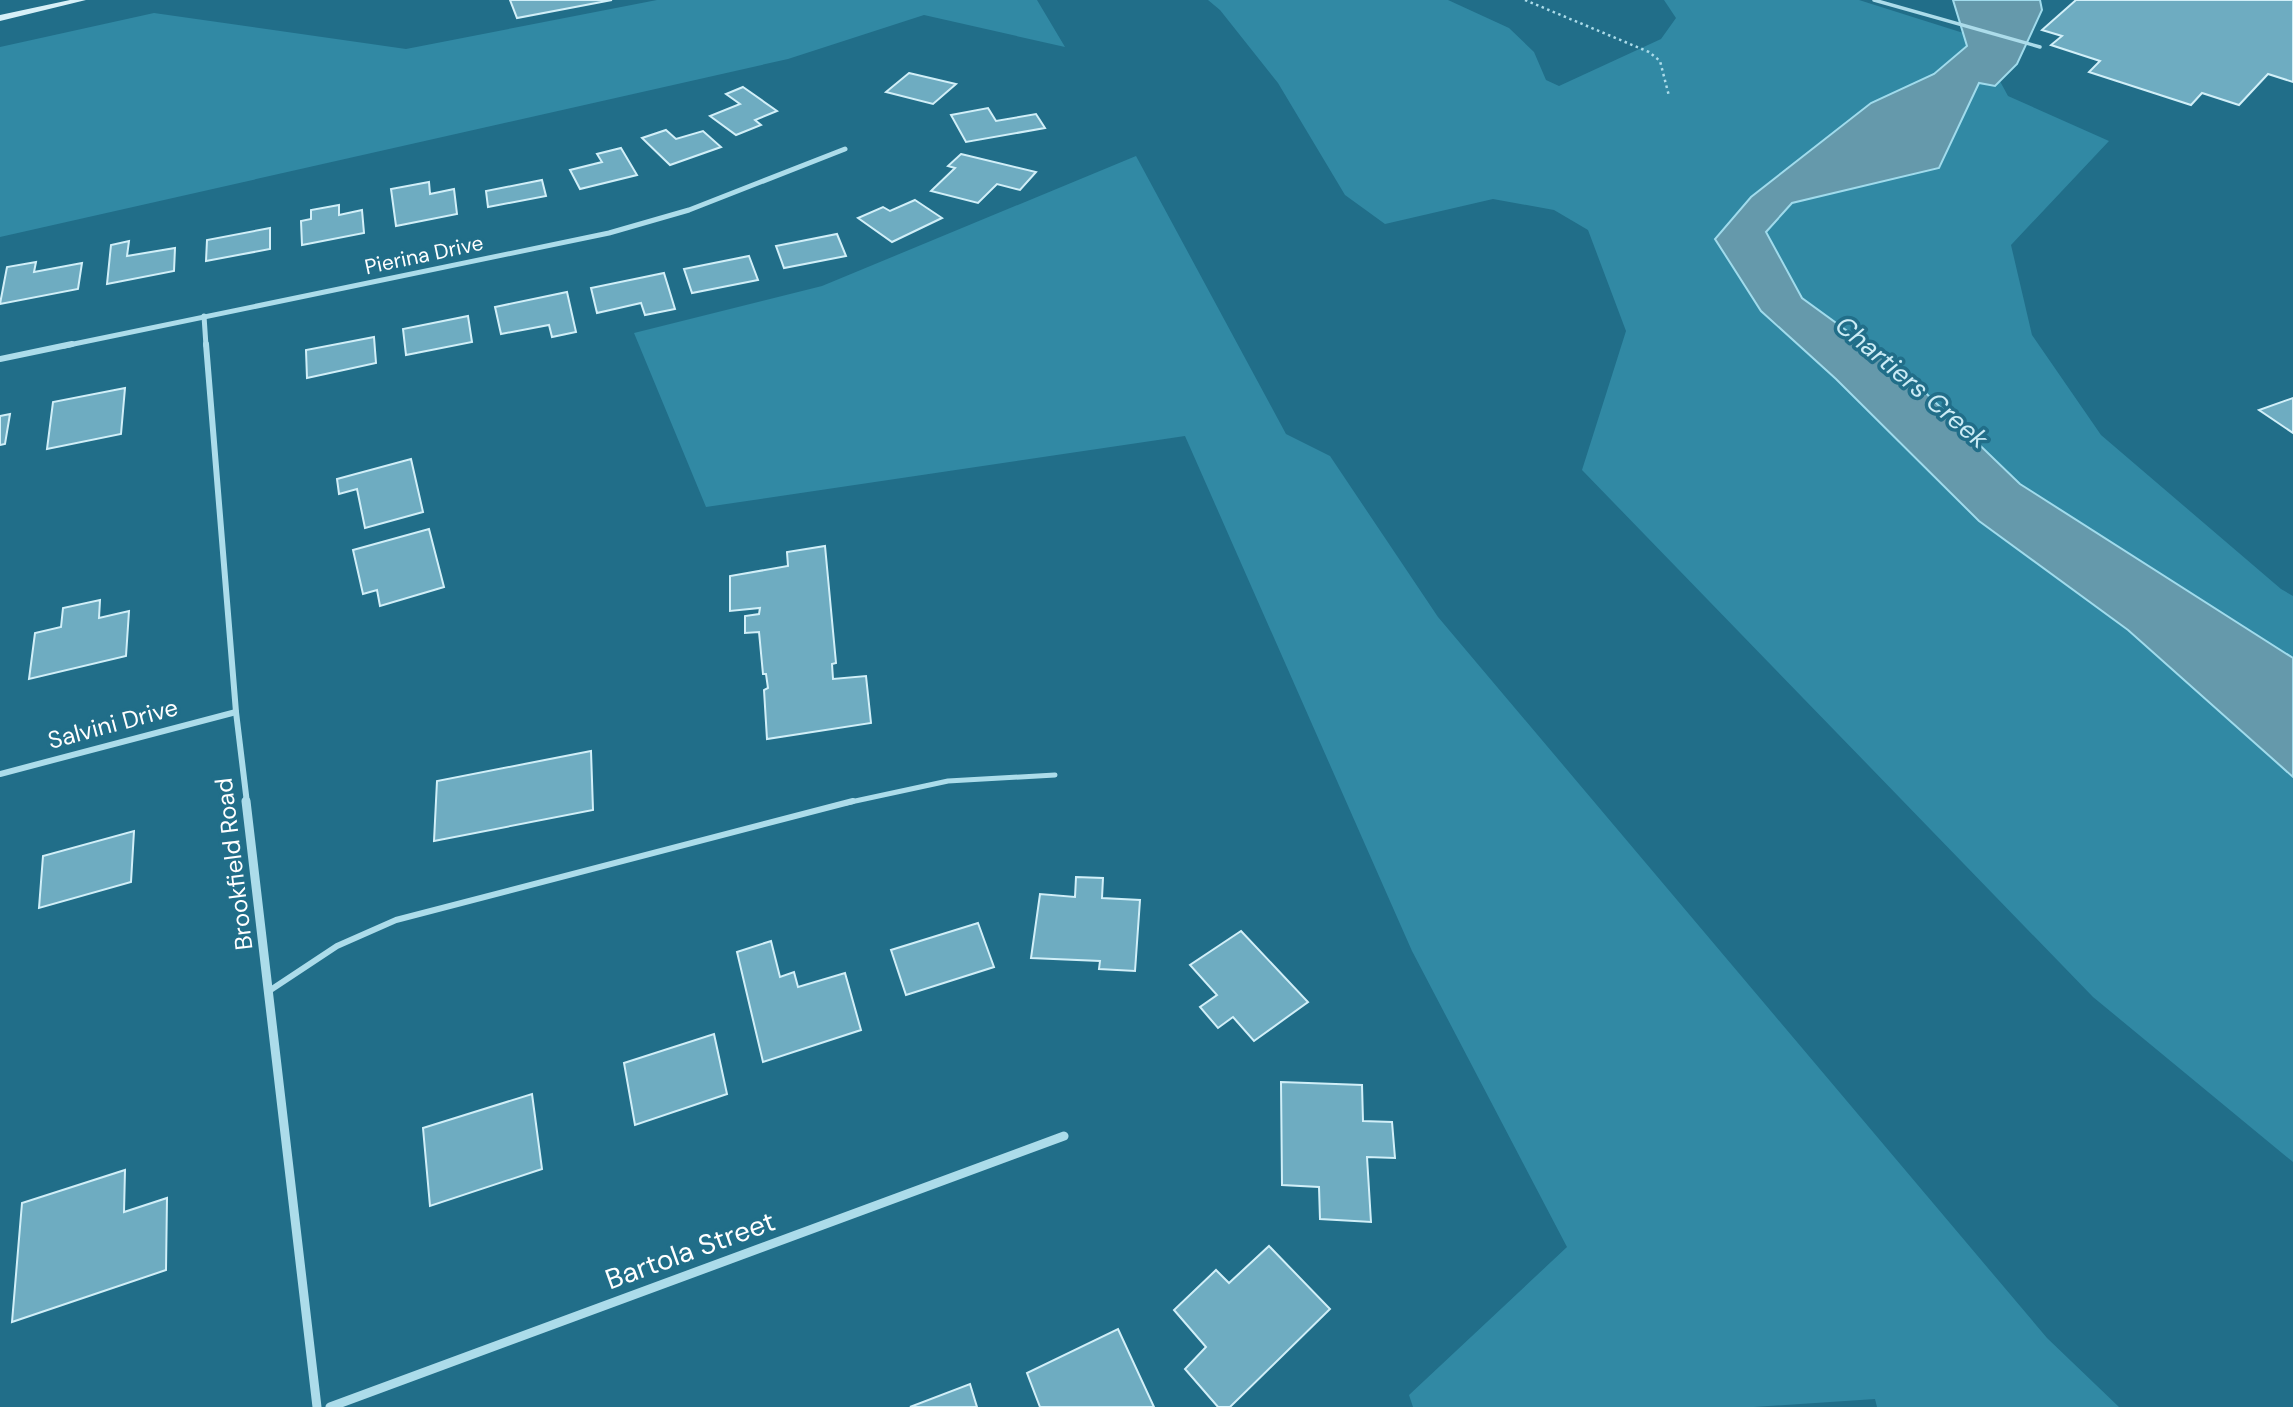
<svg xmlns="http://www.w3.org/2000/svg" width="2293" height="1407" font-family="'DM Sans',sans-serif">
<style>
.green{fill:#3189a4}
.water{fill:#6599ab;stroke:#a0dbec;stroke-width:2}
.building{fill:#6eacc1;stroke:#d1eff8;stroke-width:2}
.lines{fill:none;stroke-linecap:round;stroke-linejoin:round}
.path{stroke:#acdcea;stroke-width:2.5;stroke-dasharray:2.5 3.5;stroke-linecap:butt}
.service-far2{stroke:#acdcea;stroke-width:3.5}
.service-far1{stroke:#acdcea;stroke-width:5}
.service{stroke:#acdcea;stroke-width:6}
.minor-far2{stroke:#acdcea;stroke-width:5}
.minor-far1{stroke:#acdcea;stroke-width:6}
.minor{stroke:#acdcea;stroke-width:9}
.secondary{fill:#d7f0f8;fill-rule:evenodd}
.labels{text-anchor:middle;stroke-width:7;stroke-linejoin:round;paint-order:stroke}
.far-street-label{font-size:21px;fill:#fff;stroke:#216e89}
.street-label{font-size:24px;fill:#fff;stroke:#216e89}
.water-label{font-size:26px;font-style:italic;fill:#caebf5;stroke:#216e89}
.near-street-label{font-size:28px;fill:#fff;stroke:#216e89}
</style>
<rect width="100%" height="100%" fill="#216e89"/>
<g class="green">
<path d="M657,0h380l28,47 -141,-32 -136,44 -788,178v-190l154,-34 252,36z"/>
<path d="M1208,0h240l61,28 25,24 12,28 13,6 102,-47 15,-21 -12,-18h195l117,37 32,59 101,45 -98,104 21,90 69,100 180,154 12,7v566l-200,-165 -511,-527 44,-139 -38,-101 -34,-20 -61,-11 -108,25 -40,-29 -67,-112 -58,-73z"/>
<path d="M1136,156l150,278 44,22 108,161 609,721 72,69h-242l-2,-8 -121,8h-341l-4,-12 158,-148 -155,-296 -227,-515 -479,71 -72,-174 188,-47z"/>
</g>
<path class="water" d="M1953,0h87l2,10 -25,54 -22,22 -16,-3 -40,85 -147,35 -26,29 36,66 103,75 115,111 273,174v119l-165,-147 -149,-109 -143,-142 -75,-68 -46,-72 36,-42 120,-94 63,-29 33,-28z"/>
<g class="building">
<path d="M510,0h102l-95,18z"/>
<path d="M2076,0h217v82l-25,-8 -29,31 -37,-12 -11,12 -102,-33 11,-11 -49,-16 11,-9 -20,-6z"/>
<path d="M909,73l47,11 -23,20 -47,-12z"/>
<path d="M743,87l34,24 -22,9 6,5 -25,10 -26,-19 30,-12 -14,-10z"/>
<path d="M988,108l8,13 40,-7 9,14 -79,14 -15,-27z"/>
<path d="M666,130l10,9 27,-8 18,16 -51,18 -28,-27z"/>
<path d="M621,148l16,27 -57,14 -10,-19 32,-8 -5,-8z"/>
<path d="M961,154l75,18 -16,18 -23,-6 -19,19 -47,-12 24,-23 -7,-2z"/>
<path d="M542,180l4,16 -58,11 -2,-16z"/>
<path d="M429,182l1,12 24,-5 3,25 -61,12 -5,-37z"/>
<path d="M915,200l27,18 -50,24 -34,-24 25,-11 7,4z"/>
<path d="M339,205v10l23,-5 2,23 -62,12 -1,-24 10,-2v-9z"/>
<path d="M270,228v21l-64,12 1,-21z"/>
<path d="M837,234l9,22 -62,12 -8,-22z"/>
<path d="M129,241l-2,15 48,-8 -1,23 -67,13 4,-39z"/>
<path d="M749,256l9,24 -66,13 -8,-24z"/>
<path d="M36,262l-2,10 48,-9 -4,26 -78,15 7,-37z"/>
<path d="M664,273l11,36 -30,6 -4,-12 -44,10 -6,-25z"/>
<path d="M567,292l9,40 -24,5 -3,-12 -48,9 -6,-27z"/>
<path d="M468,316l4,26 -66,13 -3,-26z"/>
<path d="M374,337l2,26 -69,15 -1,-28z"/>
<path d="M125,388l-4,46 -74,15 6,-47z"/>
<path d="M2293,398v35l-34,-23z"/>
<path d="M10,414l-5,30 -5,1v-29z"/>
<path d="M411,459l12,53 -58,16 -8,-39 -18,5 -2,-15z"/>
<path d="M429,529l15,58 -64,19 -3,-16 -14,4 -10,-44z"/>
<path d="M825,546l11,117 -4,1 1,15 33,-3 5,47 -104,16 -3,-49 4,-2 -2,-14h-3l-4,-42 -14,1v-17l14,-2 1,-6 -30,3v-35l58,-10 -1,-14z"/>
<path d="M100,600l-1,18 30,-7 -3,45 -97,23 6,-46 26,-6 2,-19z"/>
<path d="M591,751l2,59 -159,31 3,-60z"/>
<path d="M134,831l-3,51 -92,26 4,-52z"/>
<path d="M1076,877l27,1 -1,20 38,2 -5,71 -36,-2 1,-8 -69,-3 9,-64 35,3z"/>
<path d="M978,923l16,44 -88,28 -15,-45z"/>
<path d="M1241,931l67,71 -54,39 -21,-24 -15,11 -18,-21 17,-12 -27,-30z"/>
<path d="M771,941l9,36 14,-5 4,15 47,-14 16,57 -98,32 -26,-110z"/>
<path d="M714,1034l13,60 -92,31 -11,-62z"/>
<path d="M1281,1082l81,3 1,36 29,1 3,36 -28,-1 4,65 -51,-3 -1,-32 -37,-2z"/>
<path d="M532,1094l10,75 -112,37 -7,-78z"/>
<path d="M125,1170l-1,42 43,-14 -1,72 -154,52 10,-119z"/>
<path d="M1269,1246l61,63 -100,98h-12l-33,-38 21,-22 -32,-37 42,-40 13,13z"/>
<path d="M1118,1329l36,78h-114l-13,-34z"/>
<path d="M970,1384l7,23h-67z"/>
</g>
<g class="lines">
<path class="path" d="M1525,0l124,52 11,9 9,35"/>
<path class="service-far2" d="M1874,0l166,47"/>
<path class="service-far1" d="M846,803l102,-22 107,-6"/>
<path class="service" d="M269,991l68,-45 59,-26 457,-119"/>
<g class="minor-far2">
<path d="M204,316l2,30"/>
<path d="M64,346l545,-113 80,-23 156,-61"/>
</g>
<g class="minor-far1">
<path d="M206,344l30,368 11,91"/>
<path d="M0,359l72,-15"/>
<path d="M0,774l236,-62"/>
</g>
<g class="minor">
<path d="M246,801l71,606"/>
<path d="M330,1407l734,-271"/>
</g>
<path class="secondary" d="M70,0h16l-86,21v-6z"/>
</g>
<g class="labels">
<g class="far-street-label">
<text transform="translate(424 255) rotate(-12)" y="7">Pierina Drive</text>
</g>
<g class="street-label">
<text transform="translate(113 724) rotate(-15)" y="8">Salvini Drive</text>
<text transform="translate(234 864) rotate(-97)" y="8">Brookfield Road</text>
</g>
<g class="water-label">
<text transform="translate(1912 382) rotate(40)" y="9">Chartiers Creek</text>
</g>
<g class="near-street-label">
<text transform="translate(690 1250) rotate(-20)" y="10">Bartola Street</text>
</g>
</g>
</svg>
